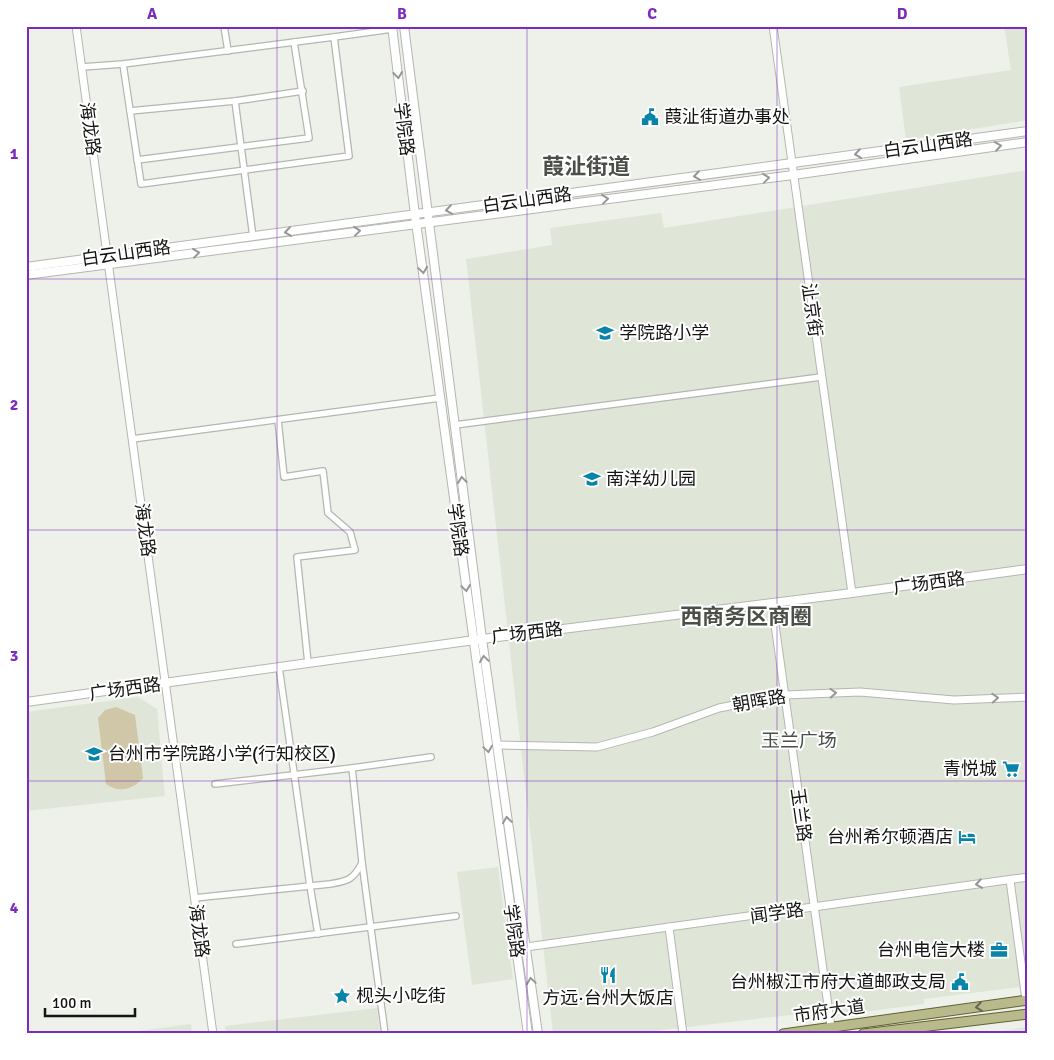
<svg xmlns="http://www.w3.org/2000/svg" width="1054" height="1060" font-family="Signika,'Noto Sans SC',sans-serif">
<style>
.built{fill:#dfe6d8}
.green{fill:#d0c6a8}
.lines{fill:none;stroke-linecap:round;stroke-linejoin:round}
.minor-casing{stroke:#b4b7b0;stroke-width:8}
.tertiary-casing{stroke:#b4b7b0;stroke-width:9}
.secondary-casing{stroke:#b4b7b0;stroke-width:10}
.primary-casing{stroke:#606230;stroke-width:11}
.minor{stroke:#fff;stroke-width:5.5}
.tertiary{stroke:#fff;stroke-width:7}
.secondary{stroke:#fff;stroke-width:8}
.primary{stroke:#b8ba8c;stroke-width:9}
.oneway{stroke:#959695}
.oneway2{stroke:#666850}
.grid{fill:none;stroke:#7b2cbf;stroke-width:1;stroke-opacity:0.55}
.labels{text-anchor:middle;stroke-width:4;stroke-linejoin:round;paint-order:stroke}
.poi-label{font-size:18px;fill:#141513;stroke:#fff;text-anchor:start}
.street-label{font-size:18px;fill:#141513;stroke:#fff}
.neighbourhood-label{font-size:19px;fill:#4b4f48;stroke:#fff}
.district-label{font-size:22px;font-weight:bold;fill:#4b4f48;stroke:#fff}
.neatline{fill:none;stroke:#7b2cbf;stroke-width:2}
.grid-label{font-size:16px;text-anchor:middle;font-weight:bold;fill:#7b2cbf}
</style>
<rect width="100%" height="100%" fill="#edf1e9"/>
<g class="built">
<path d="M1004,26h24v94l-122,20 -7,-53 112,-17z"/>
<path d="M1028,170v816l-104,13v5l-90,12 -1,-6 -204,24h-76l-87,-775 86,-14 -2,-17 111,-15 3,15z"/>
<path d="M138,697l19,12 8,87 -139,15v-99z"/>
<path d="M498,867l15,112 -41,6 -15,-113z"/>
<path d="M377,1008l3,26h-154l-1,-8z"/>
<path d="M191,1024l1,10h-76z"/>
<path d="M1028,1027v7h-49z"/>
</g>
<path class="green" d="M116,707l19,8 8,63c-10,12 -25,15 -37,6l-8,-66 7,-8z"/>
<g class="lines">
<g class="minor-casing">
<g id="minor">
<path d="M224,26l4,25"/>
<path d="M123,64l18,120 208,-28 -15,-119 58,-8"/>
<path d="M82,67l41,-3 211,-27"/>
<path d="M235,101l18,136"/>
<path d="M130,111l105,-10 68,-10"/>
<path d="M137,160l172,-22 -15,-96"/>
<path d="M278,420l6,57 39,-6 5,42 22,19 5,18 -58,7 11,106"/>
<path d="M455,425l366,-48"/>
<path d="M132,439l308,-41"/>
<path d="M279,667l31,219 8,48"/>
<path d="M352,768l10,94 23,172"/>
<path d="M215,784l137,-16 79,-11"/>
<path d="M194,898l136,-14c18,-3 23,-4 32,-21"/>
<path d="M236,944l220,-28"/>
</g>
</g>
<g class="tertiary-casing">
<g id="tertiary">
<path d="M76,26l137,1008"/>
<path d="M773,26l79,567"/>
<path d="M772,603l59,424"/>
<path d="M497,745l100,2 56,-15 66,-24 66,-13 75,-3 94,8 74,-3"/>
<path d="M1010,880l16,120"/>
<path d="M669,927l14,107"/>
<path d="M526,947l502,-70"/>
</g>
</g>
<g class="secondary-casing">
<g id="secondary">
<path d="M392,26l23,189 113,819"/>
<path d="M404,26l78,613 56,395"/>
<path d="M26,267l1002,-136"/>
<path d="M26,275l767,-100 235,-33"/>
<path d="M26,702l456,-63 370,-46 176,-24"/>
</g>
</g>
<g class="primary-casing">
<g id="primary">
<path d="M783,1034l245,-34"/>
<path d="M863,1034l165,-20"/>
</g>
</g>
<use href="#minor" class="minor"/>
<use href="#tertiary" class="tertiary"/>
<use href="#secondary" class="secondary"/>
<use href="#primary" class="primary"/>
</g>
<defs><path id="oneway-chevron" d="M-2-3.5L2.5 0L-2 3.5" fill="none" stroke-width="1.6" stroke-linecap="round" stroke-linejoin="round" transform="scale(1.25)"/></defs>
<g class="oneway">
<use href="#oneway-chevron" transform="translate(398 75) rotate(83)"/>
<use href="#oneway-chevron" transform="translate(998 146) rotate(-8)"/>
<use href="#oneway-chevron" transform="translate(858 154) rotate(172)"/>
<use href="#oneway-chevron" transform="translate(697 176) rotate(172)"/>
<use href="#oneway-chevron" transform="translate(766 178) rotate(-7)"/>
<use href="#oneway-chevron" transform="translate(605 199) rotate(-7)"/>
<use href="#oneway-chevron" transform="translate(449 210) rotate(172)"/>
<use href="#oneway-chevron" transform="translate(357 231) rotate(-7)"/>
<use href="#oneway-chevron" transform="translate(288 232) rotate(172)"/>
<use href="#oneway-chevron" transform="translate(196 253) rotate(-7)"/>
<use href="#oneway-chevron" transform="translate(423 270) rotate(82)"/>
<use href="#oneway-chevron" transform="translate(462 480) rotate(-97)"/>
<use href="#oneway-chevron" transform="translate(466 588) rotate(82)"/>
<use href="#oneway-chevron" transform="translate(484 659) rotate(-98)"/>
<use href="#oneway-chevron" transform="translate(833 693) rotate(-3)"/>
<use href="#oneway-chevron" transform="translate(995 698) rotate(-3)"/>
<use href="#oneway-chevron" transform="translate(488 749) rotate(82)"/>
<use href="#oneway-chevron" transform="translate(507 820) rotate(-98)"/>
<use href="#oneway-chevron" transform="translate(979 884) rotate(172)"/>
<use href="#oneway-chevron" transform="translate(531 981) rotate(-98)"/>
</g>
<use class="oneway2" href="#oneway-chevron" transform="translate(979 1007) rotate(172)"/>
<path class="grid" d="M277,26v1008M527,26v1008M777,26v1008M26,279h1002M26,530h1002M26,781h1002"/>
<defs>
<g id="civic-bare" transform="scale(1.35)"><path d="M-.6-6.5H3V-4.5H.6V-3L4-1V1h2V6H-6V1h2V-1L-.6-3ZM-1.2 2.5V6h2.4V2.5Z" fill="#0884a8" stroke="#fff" stroke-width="2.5" paint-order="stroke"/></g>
<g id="school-bare" transform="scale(1.35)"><path d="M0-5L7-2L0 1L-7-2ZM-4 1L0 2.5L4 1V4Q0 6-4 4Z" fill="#0884a8" stroke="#fff" stroke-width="2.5" paint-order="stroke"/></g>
<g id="supermarket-bare" transform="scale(1.35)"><path d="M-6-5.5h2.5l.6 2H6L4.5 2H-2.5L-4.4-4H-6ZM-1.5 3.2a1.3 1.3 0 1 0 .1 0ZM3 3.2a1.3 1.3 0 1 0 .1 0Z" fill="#0884a8" stroke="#fff" stroke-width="2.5" paint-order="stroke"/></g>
<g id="hotel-bare" transform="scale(1.35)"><path d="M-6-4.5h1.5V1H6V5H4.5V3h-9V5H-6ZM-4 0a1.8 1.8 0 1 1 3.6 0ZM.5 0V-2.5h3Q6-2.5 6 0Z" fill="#0884a8" stroke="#fff" stroke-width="2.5" paint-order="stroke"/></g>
<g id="office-bare" transform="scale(1.35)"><path d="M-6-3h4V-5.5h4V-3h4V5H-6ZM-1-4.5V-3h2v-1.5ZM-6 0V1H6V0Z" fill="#0884a8" stroke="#fff" stroke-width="2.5" paint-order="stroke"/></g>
<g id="restaurant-bare" transform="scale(1.35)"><path d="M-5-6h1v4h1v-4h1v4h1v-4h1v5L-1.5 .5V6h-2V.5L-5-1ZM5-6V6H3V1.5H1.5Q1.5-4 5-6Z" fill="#0884a8" stroke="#fff" stroke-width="2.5" paint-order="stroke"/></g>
<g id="sight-bare" transform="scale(1.35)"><path d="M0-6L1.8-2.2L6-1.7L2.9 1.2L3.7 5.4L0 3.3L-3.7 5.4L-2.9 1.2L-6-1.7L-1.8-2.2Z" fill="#0884a8" stroke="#fff" stroke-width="2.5" paint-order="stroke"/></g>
</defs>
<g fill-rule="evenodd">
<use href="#civic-bare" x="650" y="117"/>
<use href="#school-bare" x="605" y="333"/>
<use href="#school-bare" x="592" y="479"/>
<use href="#school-bare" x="94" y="754"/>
<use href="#supermarket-bare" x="1011" y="769"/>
<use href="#hotel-bare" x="967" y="837"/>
<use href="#office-bare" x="999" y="950"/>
<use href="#restaurant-bare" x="608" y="975"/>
<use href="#civic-bare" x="960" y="982"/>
<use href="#sight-bare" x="342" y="996"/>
</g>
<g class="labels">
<g class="poi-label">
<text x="664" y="123">葭沚街道办事处</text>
<text x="619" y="339">学院路小学</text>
<text x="606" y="485">南洋幼儿园</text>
<text x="108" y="760">台州市学院路小学(行知校区)</text>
<text x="997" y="775" text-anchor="end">青悦城</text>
<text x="953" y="843" text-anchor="end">台州希尔顿酒店</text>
<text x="985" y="956" text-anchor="end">台州电信大楼</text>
<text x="946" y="988" text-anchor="end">台州椒江市府大道邮政支局</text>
<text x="356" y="1002">枧头小吃街</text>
<text x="608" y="1004" text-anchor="middle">方远·台州大饭店</text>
</g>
<g class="street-label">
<text transform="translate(90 129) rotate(82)" y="6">海龙路</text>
<text transform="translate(404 129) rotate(83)" y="6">学院路</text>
<text transform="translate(928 145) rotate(-8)" y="6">白云山西路</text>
<text transform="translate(527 200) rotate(-8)" y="6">白云山西路</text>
<text transform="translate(126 253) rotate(-8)" y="6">白云山西路</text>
<text transform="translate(812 310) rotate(82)" y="6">沚京街</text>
<text transform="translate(145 530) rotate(82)" y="6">海龙路</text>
<text transform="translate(458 530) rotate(82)" y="6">学院路</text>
<text transform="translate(929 583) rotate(-8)" y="6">广场西路</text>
<text transform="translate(527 633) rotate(-7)" y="6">广场西路</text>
<text transform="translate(125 689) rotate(-8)" y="6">广场西路</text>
<text transform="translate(759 701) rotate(-10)" y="6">朝晖路</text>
<text transform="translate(801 815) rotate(82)" y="6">玉兰路</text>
<text transform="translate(777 913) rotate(-8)" y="6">闻学路</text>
<text transform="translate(199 931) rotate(82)" y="6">海龙路</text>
<text transform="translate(514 931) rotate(82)" y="6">学院路</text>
<text transform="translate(829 1011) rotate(-8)" y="6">市府大道</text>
</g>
<g class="neighbourhood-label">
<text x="799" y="747">玉兰广场</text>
</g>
<g class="district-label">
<text x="586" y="174">葭沚街道</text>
<text x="746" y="624">西商务区商圈</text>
</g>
</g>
<rect width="1054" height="1060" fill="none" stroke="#ffffff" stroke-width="55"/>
<path d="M45 1008v8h90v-8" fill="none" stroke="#141513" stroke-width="2.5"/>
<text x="52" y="1008" font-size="15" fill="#141513" stroke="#ffffff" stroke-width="4" paint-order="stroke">100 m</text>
<rect x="28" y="28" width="998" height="1004" class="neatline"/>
<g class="grid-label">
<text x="152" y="19">A</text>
<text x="402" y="19">B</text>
<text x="652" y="19">C</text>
<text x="902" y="19">D</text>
<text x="14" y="159">1</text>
<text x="14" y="410">2</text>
<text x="14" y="661">3</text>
<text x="14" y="913">4</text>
</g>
</svg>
